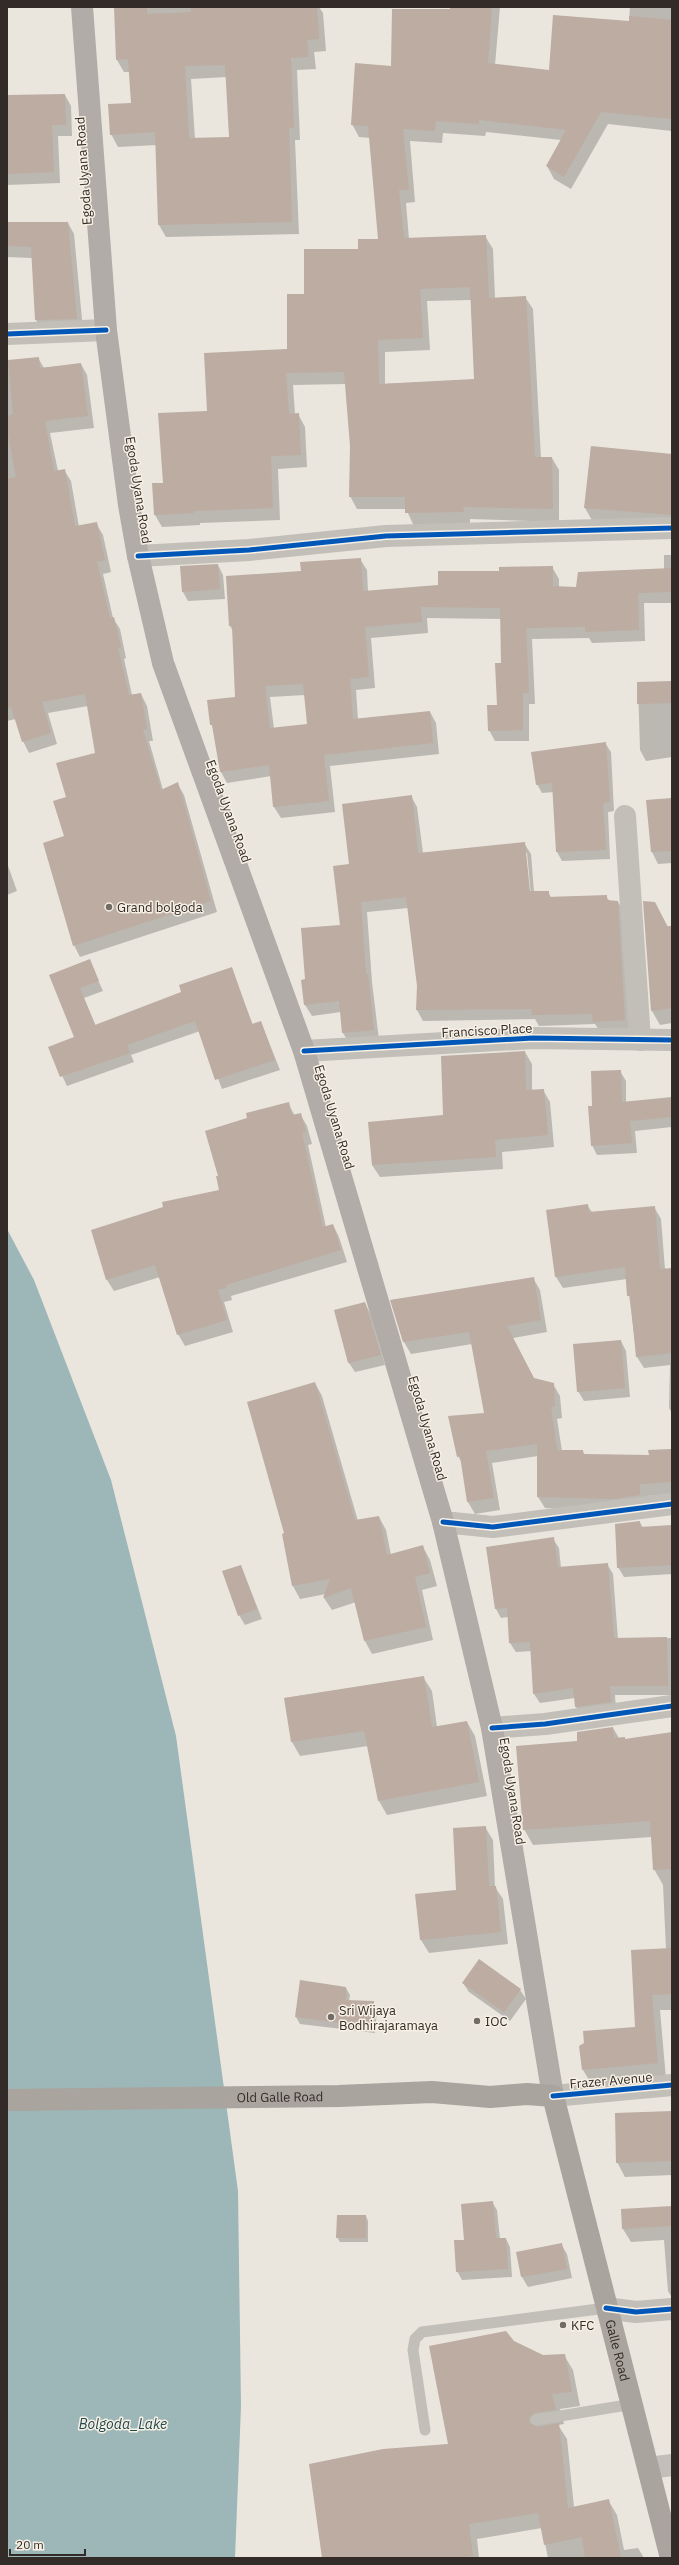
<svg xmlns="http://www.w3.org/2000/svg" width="679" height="2565" font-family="'IBM Plex Sans',sans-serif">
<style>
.water{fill:#9db6b8}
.shadow{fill:#0003;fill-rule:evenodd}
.building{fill:#bcaca2;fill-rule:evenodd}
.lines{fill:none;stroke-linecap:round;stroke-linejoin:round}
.lane{stroke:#c2beb8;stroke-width:11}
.street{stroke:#c2beb8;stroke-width:22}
.primary{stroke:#b1aca7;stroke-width:22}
.highway{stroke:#a9a49d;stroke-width:22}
.cycleway-casing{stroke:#f7f0e5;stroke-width:8}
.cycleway{stroke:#0057b8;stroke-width:5}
.poi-dot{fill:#726c67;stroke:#f7f0e5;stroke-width:1.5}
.labels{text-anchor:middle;stroke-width:3;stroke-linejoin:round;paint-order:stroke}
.street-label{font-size:13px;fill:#322b27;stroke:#f7f0e5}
.poi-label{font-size:13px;fill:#322b27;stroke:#f7f0e5;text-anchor:start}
.water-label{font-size:14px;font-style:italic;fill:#21484f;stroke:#f7f0e5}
</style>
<rect width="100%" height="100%" fill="#eae6de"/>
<path class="water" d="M7,1229l27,51 77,200 65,256 62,455 3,215 -6,152h-228z"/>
<g class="shadow">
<path d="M115,7h204l4,6 3,38 -12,1 2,17 -19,1 3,70h-5l4,94 -133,3 -7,-12 -2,-80 -39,2 -7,-13 21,-30 -2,-32h-6l-7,-12zM227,77l3,61 -35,1 -4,-60z"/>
<path d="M451,7h49l-5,58 55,6 79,-49 1,-15h42v124l-64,-7 -37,65 -17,-10 -7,-13 14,-26 -75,-8 -1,4 -42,-3 -1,10 -32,-2 5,61 -9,1 3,36 76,-3 8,13 2,49 30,-1 8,12 8,149h11l7,12v52l-89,-3v5l-56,2 -8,-17h-49l-7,-13 1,-50 -5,-62 -53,1 2,29h3l7,13 2,40 -29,2 2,51 -80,3v2l-38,2 -7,-12 9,-31 44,-72 80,-62 17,-55 54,-45 20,-10 -9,-102 -11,-1 -7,-13 40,-57 59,-57zM471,300l4,80 -90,4v-32l45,-2 -3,-49z"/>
<path d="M65,95l6,11 1,30h-14l2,47 -53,2v-89z"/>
<path d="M7,223h61l6,11 9,96 -40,2 -7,-12 -4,-62 -25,-1z"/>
<path d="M38,358l6,10 37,-4 6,11 7,53 -44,5 8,38 6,-1 7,11 8,46 17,-4 7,12 8,37 -8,2 10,44 7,11 6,29 -2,1 8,36 9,-1 6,12 6,35h-4l14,49 14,-7 7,12 33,117 -137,45 -6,-12 -9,-108 2,-40 29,-44 -8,-47 -40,7 9,31 -28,9 -6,-12 -7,-22 -9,2v-360z"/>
<path d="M591,447l81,8v73l-79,-6 -8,-14z"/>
<path d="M664,555h8v48h-28l1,38 -53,2 -3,-5 -57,1 3,65h-6v37h-34l-6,-11 9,-24 4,-42 -1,-45 -74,-1 1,15 -57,5 4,50 -19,2 2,29 72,-7 6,11 3,31 -109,12 5,46 -54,6 -7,-11 -3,-31 -44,7 -6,-11 -13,-71 28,-3 -3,-67 -3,-5 72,-54 58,-13 7,11 1,22 71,-6 61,-14 52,-5 7,12v8l18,1 87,-18zM305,695l3,30 -34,4 -4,-32z"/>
<path d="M218,565l5,10 2,24 -37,2 -5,-9z"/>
<path d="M672,682v75l-26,4 -6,-11 -2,-67z"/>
<path d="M605,743l6,9 3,59 -6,1 2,47 -48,2 -5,-9 -3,-60 -12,1 -5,-9z"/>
<path d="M411,796l6,11 6,46 101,-10 7,11 3,38h14l3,5 55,-1 4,6h8l6,10 7,118 -31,2 -5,-8 -56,2 -4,-7 -112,2 -6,-11 1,-24 -10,-78 -41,4 5,70 7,58 -30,3 -6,-10 -2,-21 -29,4 -7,-11 -3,-25h4l35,-54 9,-61zM525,853h2l4,43h-2z"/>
<path d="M649,815l23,2v46l-14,1 -6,-12z"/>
<path d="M7,863l10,28 -10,4z"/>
<path d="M655,903l13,24h4v96l-12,2 -8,-14z"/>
<path d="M89,960l14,31 -19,7 12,28 87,-33 48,-25 22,57 8,-3 19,48 -58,19 -22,-58 -69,24 3,7 -67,24 -18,-38 27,-11 -26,-61z"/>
<path d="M525,1052l7,12v27l11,-1 7,12 4,45 -52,5 1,17 -123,8 -8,-12 72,-49z"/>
<path d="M620,1071l6,10v21l46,-4v29l-37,4 2,22 -40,2 -5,-10z"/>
<path d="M288,1103l7,13 5,-2 7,12 5,18 -4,1 18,82 7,-2 6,12 8,25 -116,34 1,4 -8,2 9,30 -48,14 -7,-12 -18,-57 -46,14 -7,-11 -15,-49 128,-41 -1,-14 29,-57z"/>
<path d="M587,1205l5,7 62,-5 7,12 4,50h7v144l-3,-5 1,-43 -26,3 -7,-11 -10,-78 -64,9 -7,-11z"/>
<path d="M533,1278l7,12 7,42 -34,6 21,41 19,5 7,12 2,22 -5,1 5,32h21l2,4 65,1 22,-6v44l-25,2v11l-26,3 -76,-2 -7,-11v-41l-46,7 8,47 -25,4 -7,-12 -6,-39 -4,-7 27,-42 -13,-70 -61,10 -7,-12 -12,-42z"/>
<path d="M365,1303l5,10 15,52 -30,7 -6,-9 -14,-52z"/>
<path d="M621,1341l5,10 4,46 -46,4 -6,-10z"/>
<path d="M315,1383l7,13 36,125 21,-4 7,13 5,25 32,-8 7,13 7,26 -15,4 11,50 -61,14 -7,-13 -9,-39 -24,8 -8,-12 2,-4 -26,5 -7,-13 -8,-52z"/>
<path d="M640,1522l3,6 29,-2v48l-48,3 -6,-10z"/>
<path d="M553,1539l6,9 2,20 46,-4 6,10 5,65 54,-1v57h-57l1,16 -35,5 -5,-9 -1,-9 -35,5 -6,-9 -2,-43 -16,1 -6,-9 -2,-26 -7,1 -5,-9z"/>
<path d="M241,1566l21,53 -17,6 -6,-10z"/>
<path d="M423,1677l9,14 5,36 30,-5 8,14 12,60 -100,19 -8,-14 -11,-55 -68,10 -8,-14 -7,-44z"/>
<path d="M613,1728l6,10 7,2 46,-7v277h-12l6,69 -74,6 -9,-15 53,-42 30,-79 -3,-64 -9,-16 -2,-32 -119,8 -9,-16 54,-87z"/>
<path d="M485,1827l8,13 2,47 8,12 5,45 -79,9 -8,-13 -5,-45 41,-4z"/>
<path d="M463,1983l57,7 6,9 -16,22 -41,-29z"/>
<path d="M346,1988l4,7 -1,6 24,1 4,7 -2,24 -75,-9 -4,-7z"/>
<path d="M672,2112v63l-47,2 -8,-15z"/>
<path d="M492,2202l5,8 3,29h6l4,8 2,30 -50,3 -5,-9z"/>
<path d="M672,2207v91l-4,-7 -4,-51 -33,2 -8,-13z"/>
<path d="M366,2216l2,5v21h-28l-3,-5z"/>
<path d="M561,2244l6,10 5,24 -44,9 -6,-10 -5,-24z"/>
<path d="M513,2342l29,14 22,-1 9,15 7,36 -20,3 4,15 -6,1 9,14 7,68 34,-7 9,15 7,35 14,-2 6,10h-96l-6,-30 -65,11 2,19h-156l126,-113z"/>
</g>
<g class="building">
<path d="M114,7h33v7l44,-2v-4l31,-1h95l2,32 -12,1 2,17 -18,1 3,70h-5l3,94 -134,3 -3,-93 -45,3 -2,-31 23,-1 -3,-44 -12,1zM225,65l4,72 -40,1 -4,-72z"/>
<path d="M450,7h42l-4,56 61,7 4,-55 76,6v-5l43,4v99l-71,-7 -37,65 -18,-11 20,-36 -87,-10v4l-43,-3 -1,10 -32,-2 6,61h-10l5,48 82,-3 3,63 37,-2 9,161h17l1,52 -90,-2 1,5 -59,1v-16h-56l1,-51 -6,-74 -58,1 3,41 10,-1 2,42 -30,1 2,52 -79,3v2l-40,2 -2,-32h11l-5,-70 49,-2 -3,-58 83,-4v-55h17v-45h54v-10h20l-10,-113 -17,-1 4,-62 36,3 1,-57h58zM470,287l4,92 -95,5 -1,-44 45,-2 -3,-49z"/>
<path d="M65,94l1,31h-14l2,47 -47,2v-79z"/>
<path d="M7,222h61l9,97 -42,1 -4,-73 -24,-1z"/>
<path d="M39,357l1,11 41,-5 7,53 -43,5 9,50 11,-2 10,57 22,-4 8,38 -8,2 13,56 4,-1 7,30 -3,1 11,47 12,-2 6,36 -4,1 18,60 17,-8 33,119 -138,45 -30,-103 21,-7 -11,-35 13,-4 -10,-34 39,-10 -10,-59 -43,8 9,31 -29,9 -11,-35 -4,1v-229l9,-2 -9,-47v-14l6,-2 -5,-54z"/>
<path d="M591,446l81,8v61l-88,-7z"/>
<path d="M361,558l2,33 75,-6v-14h61v-4l54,-1v20l23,1 2,-15 94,-4v24l-34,1 1,37 -54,2v-5l-59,1 3,65h-6v37l-35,1 -1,-26h10l-2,-42h6l-1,-55 -79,-1 1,15 -57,5 4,50 -19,2 3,40 77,-8 3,32 -109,12 5,46 -56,6 -4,-42 -49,7 -8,-47h-2l-3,-25 28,-3 -3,-71h-3l-3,-50 75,-5 -1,-9zM303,684l4,40 -37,4 -5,-42z"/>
<path d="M218,564l2,25 -38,3 -2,-26z"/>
<path d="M672,681v22l-35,1v-22z"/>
<path d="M606,742l4,60 -7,1 3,47 -50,2 -4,-69 -16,2 -5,-33z"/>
<path d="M412,795l6,58 107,-11 5,49h19v6l58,-2v5l11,1 7,119 -32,2 -1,-8 -60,1 -1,-6 -115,1 1,-24 -11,-89 -45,5 5,72h2l6,56 -32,3 -3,-32 -35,4 -3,-25 4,-1 -4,-51 39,-3 -7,-59 16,-2 -7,-60z"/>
<path d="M672,798v53l-21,1 -5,-52z"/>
<path d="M643,901l12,1 12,24h5v82l-21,3z"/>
<path d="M90,959l9,22 -19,7 15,37 86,-33 -2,-7 53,-18 20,57 9,-3 14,39 -60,20 -20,-59 -68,24 3,8 -70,24 -12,-30 26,-10 -25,-62z"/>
<path d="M525,1051l1,39 18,-1 4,46 -53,5 1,17 -124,8 -4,-43 75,-7 -2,-59z"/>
<path d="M621,1070l1,32 50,-5v20l-42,4 2,22 -41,3 -3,-40h4l-1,-35z"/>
<path d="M289,1102l3,13 9,-2 5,19 -4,1 21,94 10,-3 8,26 -115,35v3l-8,2 9,30 -50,15 -22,-70 -49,15 -15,-50 72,-23 -1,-5 57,-12 -3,-14h2l-13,-45 42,-13 -1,-5z"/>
<path d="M588,1204l1,8 66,-6 5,63 12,-1v85l-36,4 -6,-61h-3l-2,-29 -70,10 -9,-67z"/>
<path d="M534,1277l7,43 -34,6 27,52 20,5 1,23 -4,1 6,43h26v4l66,1 -1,-5 24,-1v33l-32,2v11l-26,4 -77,-2v-53l-51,7 8,47 -27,4 -7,-46 -3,1 -9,-41 36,-3 -15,-81 -66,10 -13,-42z"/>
<path d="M365,1302l16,53 -33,8 -14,-53z"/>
<path d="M621,1340l4,48 -48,4 -4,-48z"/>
<path d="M315,1382l40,138 24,-4 8,39 36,-10 7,28 -15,4 11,50 -62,14 -13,-53 -28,10 7,-19 -38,7 -10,-52 2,-1 -37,-131z"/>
<path d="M640,1521v6l32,-2v40l-55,3 -2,-44z"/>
<path d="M554,1537l4,30 50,-4 6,75 53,-1 1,49h-58l1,16 -36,5 -2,-19 -40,6 -3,-52 -21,1 -2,-35 -12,1 -9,-62z"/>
<path d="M241,1565l16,44 -19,7 -16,-45z"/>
<path d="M424,1676l8,51 35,-6 12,61 -101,19 -14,-70 -73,11 -7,-44z"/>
<path d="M613,1727l1,11 11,-1v2l47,-7v137l-19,1 -3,-49 -127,9 -7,-84 61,-5v-9z"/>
<path d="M486,1826l3,60h7l5,46 -81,8 -5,-46 41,-4 -3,-62z"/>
<path d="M672,1948v46l-20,1 6,68 -76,7 -3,-24 5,-3 -1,-12 52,-4 -4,-77z"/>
<path d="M479,1959l42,30 -17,23 -42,-29z"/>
<path d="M300,1980l46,7v13l28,1 -2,26 -77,-10z"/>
<path d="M672,2111v50l-56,2 -1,-50z"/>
<path d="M493,2201l3,37h10l2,31 -52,3 -2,-32h10l-3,-36z"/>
<path d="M672,2206v20l-50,3 -1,-20z"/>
<path d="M337,2215h29v23h-30z"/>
<path d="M562,2243l5,26 -46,8 -5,-25z"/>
<path d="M506,2331l8,10 29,14 22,-1 7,38 -20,2 4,16 -22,3 -4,4 -1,5 8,5 22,-4 9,85 41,-9 12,59h-36l-3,-21 -38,8 -6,-32 -69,11 4,32 -18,2h-133l-13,-94 74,-15 65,-5 -19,-98z"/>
</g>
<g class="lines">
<g class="lane">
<path d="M536,2420l97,-16"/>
<path d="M425,2430l-12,-80 2,-11 7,-7 184,-24"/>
</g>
<g class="street">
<path d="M7,334l99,-4"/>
<path d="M138,556l111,-6 137,-14 286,-8"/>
<path d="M625,816l15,224"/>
<path d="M304,1051l229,-13 139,2"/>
<path d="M443,1522l50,5 179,-23"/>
<path d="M492,1728l53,-4 127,-18"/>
<path d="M553,2096l119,-11"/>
<path d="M606,2308l30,4 36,-3"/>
<path d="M649,2468l23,-3"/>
</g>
<path class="primary" d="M82,7l24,323 23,175 9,51 25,107 141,388 139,471 49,206 61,368"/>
<path class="highway" id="s1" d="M7,2100l332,-4 93,-4 58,5 37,-3 26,2 118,462"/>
<g class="cycleway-casing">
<g id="cycleway">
<path d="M7,334l99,-4"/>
<path d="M138,556l111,-6 137,-14 286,-8"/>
<path d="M304,1051l229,-13 139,2"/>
<path d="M443,1522l50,5 179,-23"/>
<path d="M492,1728l53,-4 127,-18"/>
<path d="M553,2096l119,-11"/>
<path d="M606,2308l30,4 36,-3"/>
</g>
</g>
<use href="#cycleway" class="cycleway"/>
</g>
<g class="poi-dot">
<circle cx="109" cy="907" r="4"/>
<circle cx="331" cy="2017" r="4"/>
<circle cx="477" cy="2021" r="4"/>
<circle cx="563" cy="2325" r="4"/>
</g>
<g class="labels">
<g class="street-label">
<text transform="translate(83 171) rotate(-94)" y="5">Egoda Uyana Road</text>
<text transform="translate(139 490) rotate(81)" y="5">Egoda Uyana Road</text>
<text transform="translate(229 811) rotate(70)" y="5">Egoda Uyana Road</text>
<text transform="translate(487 1030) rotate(-3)" y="5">Francisco Place</text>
<text transform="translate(335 1117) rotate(73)" y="5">Egoda Uyana Road</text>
<text transform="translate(428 1428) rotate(74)" y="5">Egoda Uyana Road</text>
<text transform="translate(513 1791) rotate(81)" y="5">Egoda Uyana Road</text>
<text transform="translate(611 2080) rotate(-5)" y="5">Frazer Avenue</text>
<text dy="5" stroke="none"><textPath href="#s1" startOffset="273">Old Galle Road</textPath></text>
<text dy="5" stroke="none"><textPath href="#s1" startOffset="809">Galle Road</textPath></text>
</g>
<g class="poi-label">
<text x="117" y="912">Grand bolgoda</text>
<text x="339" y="2015">Sri Wijaya<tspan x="339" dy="15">Bodhirajaramaya</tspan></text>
<text x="485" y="2026">IOC</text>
<text x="571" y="2330">KFC</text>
</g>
<g class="water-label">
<text x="123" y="2429">Bolgoda_Lake</text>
</g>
</g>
<rect width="679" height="2565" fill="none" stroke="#322b27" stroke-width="16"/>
<path d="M10 2549v6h75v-6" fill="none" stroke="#322b27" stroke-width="2"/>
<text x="16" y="2549" font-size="12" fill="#322b27" stroke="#f7f0e5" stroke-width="3" paint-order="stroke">20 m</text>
</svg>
